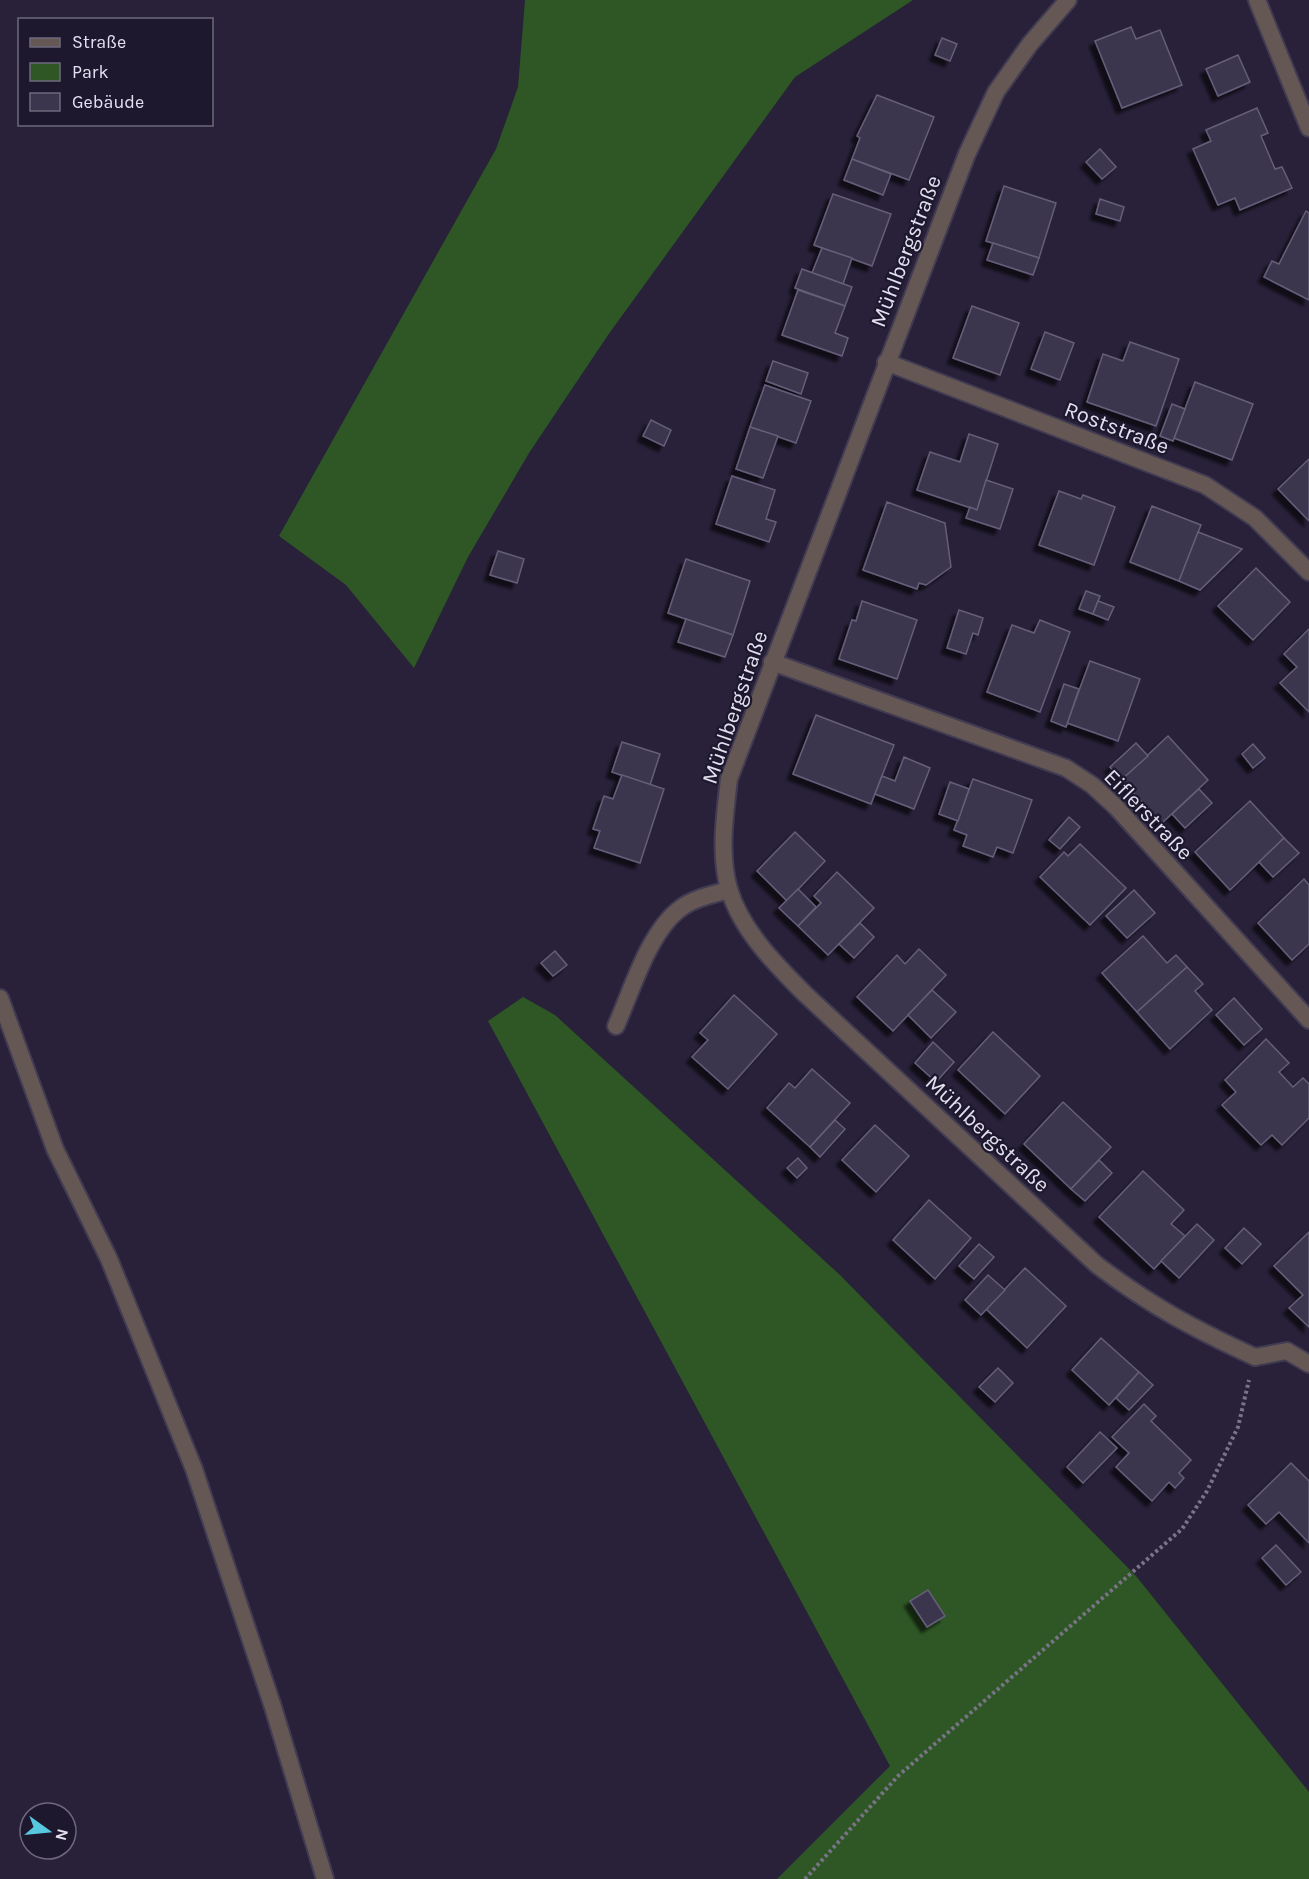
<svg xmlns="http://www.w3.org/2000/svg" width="1309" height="1879" font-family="Karla,sans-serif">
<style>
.green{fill:#2e5725}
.building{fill:#3b354e;stroke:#655e79;stroke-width:1.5;filter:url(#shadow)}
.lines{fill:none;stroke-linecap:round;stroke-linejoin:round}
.service-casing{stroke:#423c53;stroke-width:20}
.minor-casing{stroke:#423c53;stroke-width:20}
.path{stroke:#7a7489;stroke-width:4;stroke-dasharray:3 3;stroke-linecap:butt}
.service{stroke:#655753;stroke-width:16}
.minor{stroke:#655753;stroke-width:16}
.labels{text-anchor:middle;stroke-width:4.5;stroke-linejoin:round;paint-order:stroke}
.street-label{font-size:22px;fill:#e3e0f0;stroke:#1e182e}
</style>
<defs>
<filter id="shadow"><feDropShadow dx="-5.5" dy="5.5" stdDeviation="1.5" flood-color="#0009"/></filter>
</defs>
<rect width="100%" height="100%" fill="#282139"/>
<g class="green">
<path d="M525,0h388l-118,77 -187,258 -79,118 -61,104 -54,111 -68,-83 -67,-49 217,-387 22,-62z"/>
<path d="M523,997l32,18 285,260 296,301 173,216v87h-532l113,-113 -402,-745z"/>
</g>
<g class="building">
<path d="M1131,27l5,12 24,-9 22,55 -60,23 -27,-67z"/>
<path d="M942,38l15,6 -7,17 -15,-6z"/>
<path d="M1238,55l12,27 -32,14 -12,-27z"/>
<path d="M877,95l57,22 -25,63 -57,-21 8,-21 -3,-2z"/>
<path d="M1257,108l11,25 -7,3 14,33 7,-2 10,21 -52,22 -5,-12 -17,7 -25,-56 18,-8 -5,-11z"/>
<path d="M1100,149l16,18 -14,12 -16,-17z"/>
<path d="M852,159l39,15 -8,21 -39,-15z"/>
<path d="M1004,186l52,17 -17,55 -53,-17z"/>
<path d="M833,194l58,20 -19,52 -58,-21z"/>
<path d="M1100,199l24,8 -4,14 -24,-7z"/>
<path d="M1306,211l3,2v87l-45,-23 8,-16 7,3z"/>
<path d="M993,243l46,15 -6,17 -46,-15z"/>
<path d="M822,248l30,10 -9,26 -31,-11z"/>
<path d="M802,269l50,18 -7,19 -50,-18z"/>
<path d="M798,290l47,16 -10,27 13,5 -6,18 -60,-21z"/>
<path d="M972,306l47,17 -19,52 -47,-17z"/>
<path d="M1045,332l29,11 -14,37 -29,-11z"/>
<path d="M1130,342l49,17 -23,67 -69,-24 16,-48 20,7z"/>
<path d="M773,361l35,12 -7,21 -35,-13z"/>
<path d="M1195,382l58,22 -21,56 -58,-22z"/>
<path d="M765,385l46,16 -15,42 -46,-16z"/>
<path d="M1172,404l13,5 -12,32 -13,-5z"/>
<path d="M651,420l20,10 -7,16 -21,-10z"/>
<path d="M750,427l28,9 -15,42 -27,-9z"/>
<path d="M969,434l29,10 -21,66 -60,-20 13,-38 30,10z"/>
<path d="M1309,459v62l-31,-32z"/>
<path d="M732,476l43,14 -9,29 10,3 -7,20 -53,-18z"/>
<path d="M986,480l27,9 -13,40 -34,-11 4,-11 7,3z"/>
<path d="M1059,491l22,8 2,-4 32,12 -21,58 -55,-20z"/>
<path d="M887,502l58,21 6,44 -25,18 -7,-2 -2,6 -54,-19z"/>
<path d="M1152,506l49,19 -22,56 -49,-19z"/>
<path d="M1198,532l44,17 -42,41 -21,-9z"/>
<path d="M498,551l26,8 -7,24 -27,-8z"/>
<path d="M686,559l64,22 -17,54 -65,-22z"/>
<path d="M1256,568l34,34 -37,38 -35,-34z"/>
<path d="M1086,591l14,5 -7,18 -14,-5z"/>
<path d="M862,601l55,19 -20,59 -58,-20 13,-39 4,1z"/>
<path d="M1098,601l16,6 -6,13 -15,-6z"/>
<path d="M959,610l24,8 -5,17 -5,-2 -7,21 -19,-6z"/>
<path d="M686,619l47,16 -8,22 -47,-15z"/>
<path d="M1040,620l30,12 -30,80 -53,-20 25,-67 22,8z"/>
<path d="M1309,629v83l-29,-29 17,-16 -13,-13z"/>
<path d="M1090,661l50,18 -22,62 -51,-18z"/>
<path d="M1064,684l15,5 -13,38 -15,-6z"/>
<path d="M816,715l78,30 -23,59 -78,-30z"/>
<path d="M1168,736l40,44 -46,43 -41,-43z"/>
<path d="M622,742l38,12 -10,31 -38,-13z"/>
<path d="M1136,743l12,13 -27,24 -11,-13z"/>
<path d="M1253,744l12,14 -12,10 -11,-14z"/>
<path d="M904,757l26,11 -16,41 -39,-15 7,-18 13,5z"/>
<path d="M622,775l42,14 -24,74 -46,-15 6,-17 -7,-2 11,-33 9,3z"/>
<path d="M973,779l59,21 -19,53 -16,-6 -4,10 -30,-11 4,-11 -13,-5z"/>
<path d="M950,782l19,7 -11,32 -19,-7z"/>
<path d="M1199,789l13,14 -27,25 -13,-14z"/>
<path d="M1250,801l34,37 -54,52 -35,-38z"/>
<path d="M1069,817l11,10 -20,22 -11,-9z"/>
<path d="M795,832l30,29 -38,40 -30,-30z"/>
<path d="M1284,838l15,15 -26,24 -14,-15z"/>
<path d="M1080,844l46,44 -36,37 -50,-48 24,-25 4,4z"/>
<path d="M837,872l37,36 -46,47 -30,-29 23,-23 -7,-7z"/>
<path d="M1304,879l5,6v59l-17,16 -34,-37z"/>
<path d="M798,889l18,18 -18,19 -19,-18z"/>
<path d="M1134,890l21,23 -28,25 -21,-22z"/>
<path d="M860,923l14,14 -20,21 -15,-14z"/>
<path d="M1143,936l24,27 9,-8 11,12 -50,45 -35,-39z"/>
<path d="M919,949l27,26 -53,56 -36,-34 40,-42 8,9z"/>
<path d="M555,951l12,14 -14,11 -12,-13z"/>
<path d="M1187,967l16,17 -8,7 17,19 -42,39 -33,-37z"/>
<path d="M932,990l24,22 -25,26 -23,-23z"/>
<path d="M734,995l43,39 -49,55 -36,-32 16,-17 -8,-7z"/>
<path d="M1234,998l28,31 -18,16 -28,-30z"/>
<path d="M993,1032l47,44 -35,38 -47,-44z"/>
<path d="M1266,1039l23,24 -10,9 14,15 10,-9 6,6v34l-27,27 -10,-10 -11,10 -39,-40 14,-13 -11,-12z"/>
<path d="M933,1042l21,20 -18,20 -21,-19z"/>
<path d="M812,1069l38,34 -40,44 -43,-39 22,-25 6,5z"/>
<path d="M1063,1102l48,45 -40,42 -47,-45z"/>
<path d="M835,1120l10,9 -25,28 -10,-10z"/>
<path d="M875,1125l34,31 -33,36 -34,-32z"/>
<path d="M798,1158l9,10 -10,10 -10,-10z"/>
<path d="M1099,1160l13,13 -27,28 -14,-12z"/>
<path d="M1143,1171l41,39 -13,14 14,12 -31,33 -55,-52z"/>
<path d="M929,1200l42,38 -36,41 -42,-39z"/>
<path d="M1197,1224l17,16 -35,38 -18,-17z"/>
<path d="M1244,1228l17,16 -19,20 -17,-16z"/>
<path d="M1309,1232v95l-20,-19 14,-13 -29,-29z"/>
<path d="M979,1244l15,13 -20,22 -15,-13z"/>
<path d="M1025,1268l41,38 -39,42 -41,-39z"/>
<path d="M988,1275l17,15 -24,25 -16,-15z"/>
<path d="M1101,1338l38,34 -30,33 -37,-35z"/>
<path d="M998,1368l15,15 -18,19 -16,-15z"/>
<path d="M1139,1372l14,13 -24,25 -13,-12z"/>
<path d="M1144,1404l12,12 -5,5 40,39 -12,13 5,5 -9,10 -6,-6 -17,19 -36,-34 13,-14 -17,-16z"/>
<path d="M1100,1432l17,16 -34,35 -16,-16z"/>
<path d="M1291,1463l18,18v62l-30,-31 -13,12 -18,-19z"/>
<path d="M1276,1545l25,27 -15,13 -24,-27z"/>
<path d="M928,1590l17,26 -18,11 -17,-26z"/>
</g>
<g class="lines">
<g class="service-casing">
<g id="service">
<path d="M0,998l55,151 54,110 85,210 79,238 52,172"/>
<path d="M616,1026c16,-36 33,-95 65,-118 13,-10 33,-14 48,-18"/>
<path d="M1255,1357l32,-6 22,13"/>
</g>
</g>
<g class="minor-casing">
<g id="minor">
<path d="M1068,0l-38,44 -34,48 -29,62 -238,625c-4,35 -10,75 0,110 12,41 47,76 76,105l292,271c54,41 97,64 158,92"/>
<path d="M1257,0l52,128"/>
<path d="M886,362l319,123 50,33 54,54"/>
<path d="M772,662l294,106 26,17 24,22 193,213"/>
</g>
</g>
<path class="path" d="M805,1879l93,-103 284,-247 25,-38 31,-64 11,-47"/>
<use href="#service" class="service"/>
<use href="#minor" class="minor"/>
</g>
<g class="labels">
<g class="street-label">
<text transform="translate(905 251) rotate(-69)" y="8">Mühlbergstraße</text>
<text transform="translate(1117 427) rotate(21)" y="8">Roststraße</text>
<text transform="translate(734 707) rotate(-71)" y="8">Mühlbergstraße</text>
<text transform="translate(1149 814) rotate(46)" y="8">Eiflerstraße</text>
<text transform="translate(988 1133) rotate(43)" y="8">Mühlbergstraße</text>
</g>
</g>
<rect x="18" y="18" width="195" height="108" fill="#1e182e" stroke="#6d687c" stroke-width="1.5"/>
<rect x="30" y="38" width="30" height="9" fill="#655753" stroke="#6d687c" stroke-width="1.5"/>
<text x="72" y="48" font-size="18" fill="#e3e0f0">Straße</text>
<rect x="30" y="63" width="30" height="18" fill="#2e5725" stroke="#6d687c" stroke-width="1.5"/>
<text x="72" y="78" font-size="18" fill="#e3e0f0">Park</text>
<rect x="30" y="93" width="30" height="18" fill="#3b354e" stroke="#6d687c" stroke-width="1.5"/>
<text x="72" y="108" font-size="18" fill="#e3e0f0">Gebäude</text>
<g transform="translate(48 1831) rotate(105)"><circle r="28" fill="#1e182e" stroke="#6d687c" stroke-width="1.5"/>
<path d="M0-4.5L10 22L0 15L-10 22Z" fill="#56c9e0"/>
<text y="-9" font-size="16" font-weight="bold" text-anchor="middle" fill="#e3e0f0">N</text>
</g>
</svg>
